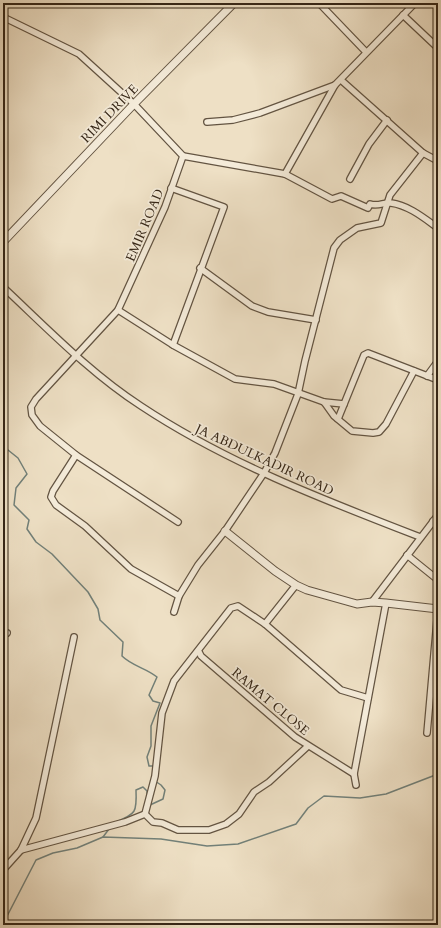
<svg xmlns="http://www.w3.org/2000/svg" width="441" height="928" font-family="Cardo,serif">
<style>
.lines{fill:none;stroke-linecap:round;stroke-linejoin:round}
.stream{stroke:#728079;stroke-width:1.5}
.minor-casing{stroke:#635442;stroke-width:8}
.tertiary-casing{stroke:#635442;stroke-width:9}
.minor{stroke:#f4ebd9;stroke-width:5.5}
.tertiary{stroke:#f4ebd9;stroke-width:7}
.labels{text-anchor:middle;stroke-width:3.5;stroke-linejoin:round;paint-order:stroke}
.street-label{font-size:13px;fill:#352617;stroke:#f4ebd9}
</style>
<rect width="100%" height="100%" fill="#eee0c5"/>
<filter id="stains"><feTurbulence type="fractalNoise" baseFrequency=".005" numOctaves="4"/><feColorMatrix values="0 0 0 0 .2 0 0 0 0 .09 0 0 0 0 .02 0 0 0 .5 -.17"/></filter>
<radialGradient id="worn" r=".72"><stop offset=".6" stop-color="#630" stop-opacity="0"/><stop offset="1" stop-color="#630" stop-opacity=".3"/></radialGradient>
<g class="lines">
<g class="stream">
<path d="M3,446l15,12 9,16 -11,14 -2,17 15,15 -2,9 9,13 16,12 36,38 10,17 2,11 23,22 -1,14c10,10 24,12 35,21l-8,18 4,6 7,2 -9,23v20l-4,11 2,9h4v3"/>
<path d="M150,805l13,-6 2,-9 -4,-5 -6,-4"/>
<path d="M116,822c20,-8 21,-10 20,-32l7,-3 4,4v5"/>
<path d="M103,837l6,-8"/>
<path d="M3,924l33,-64 17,-7 24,-5 26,-11 58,2 46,7 31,-2 58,-20 12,-16 16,-12 36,2 26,-4 52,-20"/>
</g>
<g class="minor-casing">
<g id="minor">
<path d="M319,3l47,49"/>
<path d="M403,15l35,33"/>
<path d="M3,17l76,37 55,50 49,52 -18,51 -47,103 -82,89 -5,8 1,8 8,11 36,29 102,67"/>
<path d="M341,80l82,73 15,8"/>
<path d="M207,122l26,-2 27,-7 75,-28 80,-82"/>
<path d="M183,156l102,18 47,25 9,-3 27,12 2,-4c8,3 14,-2 21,-1 17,2 33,15 47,25"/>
<path d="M285,174l50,-89"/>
<path d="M350,179l19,-35 18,-24"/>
<path d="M171,188l53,19 -51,138"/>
<path d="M200,268l52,38 16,6 48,8"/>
<path d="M3,287c44,41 87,86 138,119 86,57 183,94 279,131"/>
<path d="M118,310l55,35 62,34 39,5 50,18 10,14 18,15 21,2 6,-1 7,-8 28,-53"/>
<path d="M427,376l11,-15"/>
<path d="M324,402l20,2"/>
<path d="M338,419l26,-64 4,-2 70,27"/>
<path d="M76,455l-23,36 -2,6 5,8 29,21 46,43 48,27"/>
<path d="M433,521l5,4"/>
<path d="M407,555l31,25"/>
<path d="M372,602l66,-87"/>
<path d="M174,612l5,-16 19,-31 27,-34 39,-58 11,-20 23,-59 7,-33 29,-113 6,-8 17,-12 24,-5 9,-28 33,-42"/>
<path d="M265,624l31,-39"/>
<path d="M3,632l4,1"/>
<path d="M199,652l2,4 94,81 59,37"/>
<path d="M427,733l11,-124"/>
<path d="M356,785l-2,-11 32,-171"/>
<path d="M145,814l10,-38 7,-63 12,-32 57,-73 7,-2 27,18 76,66 27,8"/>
<path d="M21,850l104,-28 20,-8 8,8 9,1 16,7h31l17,-6 13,-10 15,-22 15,-10 39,-36"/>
<path d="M3,870l18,-20 15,-32 38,-181"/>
</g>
</g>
<g class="tertiary-casing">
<g id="tertiary">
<path d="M3,242l131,-138 100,-101"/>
<path d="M225,531l50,40 21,14 11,5 50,14 15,-2 14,1 52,6"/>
</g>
</g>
<use href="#minor" class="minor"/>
<use href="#tertiary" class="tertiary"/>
</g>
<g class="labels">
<g class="street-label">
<text transform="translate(109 113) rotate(-46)" y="5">RIMI DRIVE</text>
<text transform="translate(144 225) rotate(-67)" y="5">EMIR ROAD</text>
<text transform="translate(265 459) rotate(25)" y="5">JA ABDULKADIR ROAD</text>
<text transform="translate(271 701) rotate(40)" y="5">RAMAT CLOSE</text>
</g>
</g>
<rect width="441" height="928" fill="none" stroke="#eee0c5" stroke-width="16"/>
<rect x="4" y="4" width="433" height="920" fill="none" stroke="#352617" stroke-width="2"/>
<rect x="8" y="8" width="425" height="912" fill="none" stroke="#352617"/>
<rect width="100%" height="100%" filter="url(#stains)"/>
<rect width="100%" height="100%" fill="url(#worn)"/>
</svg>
